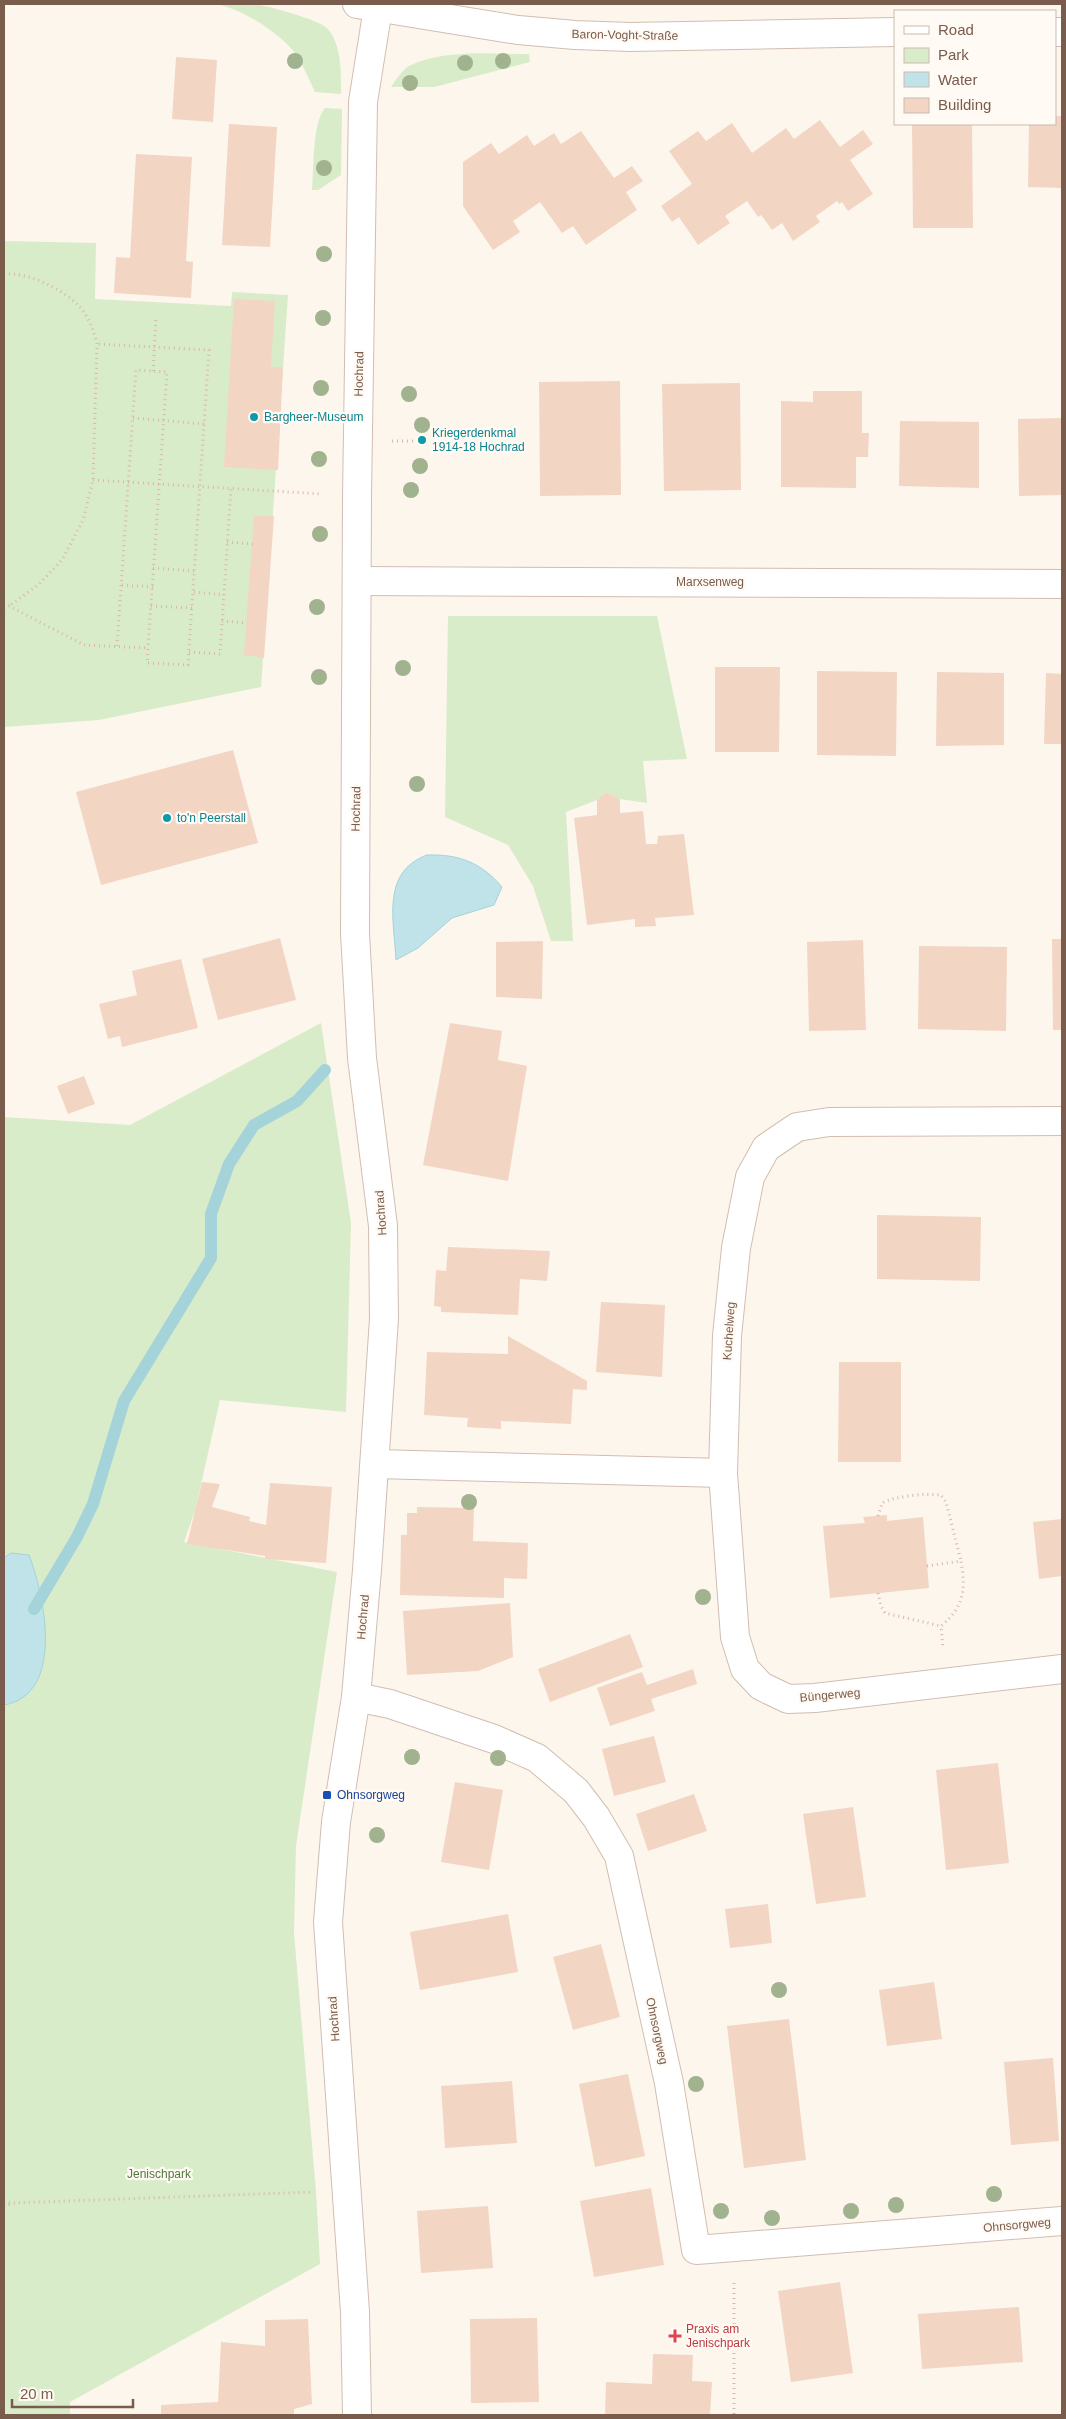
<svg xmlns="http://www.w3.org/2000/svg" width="1066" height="2419" font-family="Arial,sans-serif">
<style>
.green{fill:#d8ecc9}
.water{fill:#bfe3e8;stroke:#a5d3da}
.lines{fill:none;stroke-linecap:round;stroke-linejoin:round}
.stream{stroke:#a5d3da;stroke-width:12}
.building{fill:#f3d5c3}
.minor-casing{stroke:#d1beb0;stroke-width:30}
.path{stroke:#d9b8a5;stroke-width:3;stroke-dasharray:1 4;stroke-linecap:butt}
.minor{stroke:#fff;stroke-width:28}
.tree{fill:#a0b28e}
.culture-dot{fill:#0f9aa8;stroke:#fffaf3;stroke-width:2}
.transit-dot{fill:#1a4fb4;stroke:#fffaf3;stroke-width:2}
.health-dot{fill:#e0444e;stroke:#fffaf3;stroke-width:2}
.labels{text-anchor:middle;stroke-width:4.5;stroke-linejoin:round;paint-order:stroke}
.street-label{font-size:12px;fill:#7a5c4d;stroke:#fffaf3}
.culture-label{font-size:12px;fill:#0d838f;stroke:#fffaf3;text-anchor:start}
.transit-label{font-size:12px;fill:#164399;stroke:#fffaf3;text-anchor:start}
.park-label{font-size:12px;fill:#537a41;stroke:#fffaf3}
.health-label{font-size:12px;fill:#be3a42;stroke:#fffaf3;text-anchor:start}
</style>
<rect width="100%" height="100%" fill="#fdf6ec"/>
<g class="green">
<path d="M216,4c13,0 26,-1 38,0 12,1 65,16 73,24 15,17 14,44 14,66l-26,-2c-7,-15 -15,-35 -27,-47 -18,-18 -48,-36 -72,-41z"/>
<path d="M529,54l1,8 -96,25h-43c5,-7 11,-17 18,-21 35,-17 82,-12 120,-12z"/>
<path d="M325,108l17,1 -1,66 -23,15h-6c2,-20 0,-67 13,-82z"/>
<path d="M4,241l92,2 -1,56 136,7 1,-14 56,3 -27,392 -162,33 -95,7z"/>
<path d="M448,616h209l30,143 -44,2 4,42 -27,-4 -14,-7 -9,8 -31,12 7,129h-22l-18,-55 -25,-41 -63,-28z"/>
<path d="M321,1023l30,200 -5,189 -126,-12 -25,111 -11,31 153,30 -41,274 -2,87 22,259 4,72 -250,138v13h-66v-1298l126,8z"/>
</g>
<g class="water">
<path d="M427,855c31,-1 54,7 75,32l-8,18 -42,13 -34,30 -22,12c-2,-40 -15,-88 31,-105z"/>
<path d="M11,1553l18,2c15,39 37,139 -25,150v-147z"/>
</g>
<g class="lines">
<path class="stream" d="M34,1609l43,-72 16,-33 31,-103 87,-143v-44l18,-50 25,-39 43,-24 28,-31"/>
</g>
<g class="building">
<path d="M176,57l41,3 -4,62 -41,-3z"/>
<path d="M1055,116h7v72l-34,-1 1,-63h26z"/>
<path d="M820,120l20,27 23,-17 10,14 -23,16 23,34 -25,17 -6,-9 -3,2 -2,-3 -21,15 4,6 -27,19 -11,-18 -10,7 -11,-15 -3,2 -11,-16 -22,15 5,7 -32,22 -19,-28 -7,5 -11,-16 31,-22 -23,-33 29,-20 8,10 26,-18 20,30 34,-25 8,11z"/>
<path d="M229,124l48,3 -7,120 -48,-2z"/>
<path d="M912,124h60l1,104h-60z"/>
<path d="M581,131l33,47 18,-12 11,15 -17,11 11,18 -51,35 -13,-19 -11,7 -22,-31 -27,19 7,11 -27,18 -30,-44v-44l28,-19 8,11 28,-19 7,11 20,-13 7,11z"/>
<path d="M136,154l56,3 -6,104 7,1 -2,36 -77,-5 2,-36 14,1z"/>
<path d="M234,299l41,2 -4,66h12l-5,103 -54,-3z"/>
<path d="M620,381l1,114 -81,1 -1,-114z"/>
<path d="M740,383l1,107 -77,1 -2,-107z"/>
<path d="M813,391h49v42h7l-1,24h-12v31l-75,-1v-86l32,1z"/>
<path d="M1062,418v77l-43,1 -1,-77z"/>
<path d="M900,421l79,1v66l-80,-2z"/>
<path d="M254,516h20l-10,142 -20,-3z"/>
<path d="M715,667h65l-1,85h-64z"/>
<path d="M817,671l80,1 -1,84 -79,-1z"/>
<path d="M937,672l67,1v72l-68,1z"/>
<path d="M1046,673l16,1v70h-18z"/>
<path d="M233,750l25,93 -157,42 -25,-93z"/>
<path d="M606,792l14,7v14l23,-2 3,33h11l1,-8 26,-2 10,81 -39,3 1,8 -21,1v-8l-48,6 -13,-107 23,-3v-15z"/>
<path d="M280,938l16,62 -78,20 -16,-61z"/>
<path d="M1052,939h10v91h-9z"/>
<path d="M863,940l3,90 -57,1 -2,-89z"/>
<path d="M543,941l-1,58 -46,-2v-55z"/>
<path d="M919,946l88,1 -1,84 -88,-2z"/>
<path d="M181,959l17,69 -76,19 -2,-11 -12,3 -9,-35 38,-9 -5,-24z"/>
<path d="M450,1023l52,8 -4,29 29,6 -19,115 -85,-16z"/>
<path d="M84,1076l11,28 -27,10 -11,-28z"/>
<path d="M877,1215l104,2 -1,64 -103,-2z"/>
<path d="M448,1247l102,4 -3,30 -27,-2 -2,36 -77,-3v-5l-7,-1 2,-36 10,1z"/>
<path d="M601,1302l64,3 -3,72 -66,-5z"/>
<path d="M508,1336l79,45v9l-14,-1 -2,35 -70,-3v8l-34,-2 1,-9 -44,-3 3,-63 81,2z"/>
<path d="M839,1362h62v100h-63z"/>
<path d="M202,1482l18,2 -8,23 38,10 -1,4 17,4 4,-42 62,4 -6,76 -61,-4v-3l-78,-12z"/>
<path d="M417,1507l57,1 -1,33 55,2 -1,36 -23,-1v20l-104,-3 1,-60h6v-22h10z"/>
<path d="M887,1515v6l36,-4 6,71 -99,10 -7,-72 42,-3 -2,-6z"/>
<path d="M1062,1519v57l-23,3 -6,-57z"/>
<path d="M510,1603l3,54 -35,14 -71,4 -4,-64z"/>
<path d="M630,1634l13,33 -93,35 -12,-33z"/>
<path d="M693,1669l4,15 -46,15 4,12 -45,15 -13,-38 45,-16 5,13z"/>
<path d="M654,1736l12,46 -52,14 -12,-47z"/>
<path d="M998,1763l11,100 -63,7 -10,-100z"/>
<path d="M455,1782l48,8 -14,80 -48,-8z"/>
<path d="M694,1794l13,37 -59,20 -12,-37z"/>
<path d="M853,1807l13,90 -50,7 -13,-90z"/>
<path d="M768,1904l4,39 -42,5 -5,-39z"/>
<path d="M508,1914l10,58 -98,18 -10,-58z"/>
<path d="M601,1944l19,73 -47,13 -20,-73z"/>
<path d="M934,1982l8,57 -55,7 -8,-56z"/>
<path d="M789,2019l17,141 -62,8 -17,-142z"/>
<path d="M1053,2058l6,83 -48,4 -7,-83z"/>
<path d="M628,2074l17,82 -50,11 -16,-83z"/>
<path d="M512,2081l5,62 -72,5 -4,-62z"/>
<path d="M651,2188l13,77 -70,12 -14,-76z"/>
<path d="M488,2206l5,62 -72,5 -4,-62z"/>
<path d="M840,2282l13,91 -62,9 -13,-91z"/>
<path d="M1019,2307l4,55 -101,7 -4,-55z"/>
<path d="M537,2318l2,84 -68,1 -1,-84z"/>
<path d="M308,2319l4,85 -18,5v6h-133v-10l57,-3 3,-60 44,4v-26z"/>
<path d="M653,2354l40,1 -1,26 20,1 -2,33h-105l1,-33 46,2z"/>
</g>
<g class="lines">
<g class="minor-casing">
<g id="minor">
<path d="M357,4l161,26 57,5 55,2 265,-5"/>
<path d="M1055,32h7"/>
<path d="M358,581l704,3"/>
<path d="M1062,1121l-233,1 -32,5 -31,21 -16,29 -14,71 -9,88 -4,137 12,164 10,32 16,17 27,13 27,-1 247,-29"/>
<path d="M375,1464l348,9"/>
<path d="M356,1697l34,7 104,35 43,19 39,33 20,26 23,39 50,227 27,167 366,-29"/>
<path d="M357,2415l-2,-103 -27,-390 8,-100 20,-125 11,-127 17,-251 -1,-93 -21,-168 -7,-125 2,-436 6,-395 15,-94"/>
</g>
</g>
<g class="path">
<path d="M4,274c24,-2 57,14 74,31 10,10 16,26 19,39l-4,136 -10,40 -21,40 -24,25 -29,21"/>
<path d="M153,371l3,-52"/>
<path d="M133,418l72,6"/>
<path d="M392,441h27"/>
<path d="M93,480l229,14"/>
<path d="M227,542l26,2"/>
<path d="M153,568l42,3"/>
<path d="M122,585l31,2"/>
<path d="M194,592l30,3"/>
<path d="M151,606l41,2"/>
<path d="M4,608l5,-2 75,39 64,3 -1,15 41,2 21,-315 -112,-6"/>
<path d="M222,621l25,2"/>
<path d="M117,646l19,-276 31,2 -19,276"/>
<path d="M189,652l31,2 11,-165"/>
<path d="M878,1516l4,-13c13,-7 44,-10 59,-8l5,7 15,59"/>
<path d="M927,1566l34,-5c5,29 3,46 -20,65l2,22"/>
<path d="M878,1593l3,13 4,7 56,13"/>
<path d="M4,2201l8,2 301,-11"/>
<path d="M4,2207l8,-4"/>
<path d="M734,2283v132"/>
</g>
<use href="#minor" class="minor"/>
</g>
<g class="tree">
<circle cx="295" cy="61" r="8"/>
<circle cx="503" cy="61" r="8"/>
<circle cx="465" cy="63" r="8"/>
<circle cx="410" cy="83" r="8"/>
<circle cx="324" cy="168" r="8"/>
<circle cx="324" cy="254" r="8"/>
<circle cx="323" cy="318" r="8"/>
<circle cx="321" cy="388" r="8"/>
<circle cx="409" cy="394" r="8"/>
<circle cx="422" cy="425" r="8"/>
<circle cx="319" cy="459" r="8"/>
<circle cx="420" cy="466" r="8"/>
<circle cx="411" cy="490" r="8"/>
<circle cx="320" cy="534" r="8"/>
<circle cx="317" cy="607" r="8"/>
<circle cx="403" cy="668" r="8"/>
<circle cx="319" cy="677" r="8"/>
<circle cx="417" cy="784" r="8"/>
<circle cx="469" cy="1502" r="8"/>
<circle cx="703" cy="1597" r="8"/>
<circle cx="412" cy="1757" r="8"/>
<circle cx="498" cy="1758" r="8"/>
<circle cx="377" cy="1835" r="8"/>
<circle cx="779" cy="1990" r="8"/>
<circle cx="696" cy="2084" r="8"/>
<circle cx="994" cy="2194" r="8"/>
<circle cx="896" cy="2205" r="8"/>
<circle cx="721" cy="2211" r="8"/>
<circle cx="851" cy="2211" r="8"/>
<circle cx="772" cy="2218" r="8"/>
</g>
<g class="culture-dot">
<circle cx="254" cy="417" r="5"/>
<circle cx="422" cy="440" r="5"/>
<circle cx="167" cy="818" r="5"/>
</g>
<rect class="transit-dot" x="322" y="1790" width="10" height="10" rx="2.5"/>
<path class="health-dot" d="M672.5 2328.5h5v5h5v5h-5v5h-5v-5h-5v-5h5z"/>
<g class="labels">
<g class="street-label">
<text transform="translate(625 35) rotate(1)" y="4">Baron-Voght-Straße</text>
<text transform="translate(359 374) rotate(-89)" y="4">Hochrad</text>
<text x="710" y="586">Marxsenweg</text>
<text transform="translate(356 809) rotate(-89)" y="4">Hochrad</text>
<text transform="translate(381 1213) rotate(-94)" y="4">Hochrad</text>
<text transform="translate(729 1331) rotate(-86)" y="4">Kuchelweg</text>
<text transform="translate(363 1617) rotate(-85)" y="4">Hochrad</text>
<text transform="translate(830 1695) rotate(-5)" y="4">Büngerweg</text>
<text transform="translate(334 2019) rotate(-94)" y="4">Hochrad</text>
<text transform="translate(657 2031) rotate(78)" y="4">Ohnsorgweg</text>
<text transform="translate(1017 2225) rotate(-5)" y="4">Ohnsorgweg</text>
</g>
<g class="culture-label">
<text x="264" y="421">Bargheer-Museum</text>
<text x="432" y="437">Kriegerdenkmal<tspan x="432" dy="14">1914-18 Hochrad</tspan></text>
<text x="177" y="822">to'n Peerstall</text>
</g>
<g class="transit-label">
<text x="337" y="1799">Ohnsorgweg</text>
</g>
<g class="park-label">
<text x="159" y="2178">Jenischpark</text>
</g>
<g class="health-label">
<text x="686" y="2333">Praxis am<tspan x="686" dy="14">Jenischpark</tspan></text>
</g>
</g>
<rect width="1066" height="2419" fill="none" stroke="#7a5c4d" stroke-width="10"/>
<rect x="894" y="10" width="162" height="115" fill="#fffaf3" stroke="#cabbb1"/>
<rect x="904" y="26" width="25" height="8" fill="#ffffff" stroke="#cabbb1"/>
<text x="938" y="35" font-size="15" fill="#7a5c4d">Road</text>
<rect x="904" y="48" width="25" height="15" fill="#d8ecc9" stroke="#cabbb1"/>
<text x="938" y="60" font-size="15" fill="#7a5c4d">Park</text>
<rect x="904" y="72" width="25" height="15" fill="#bfe3e8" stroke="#cabbb1"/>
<text x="938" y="85" font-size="15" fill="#7a5c4d">Water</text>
<rect x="904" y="98" width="25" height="15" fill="#f3d5c3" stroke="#cabbb1"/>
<text x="938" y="110" font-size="15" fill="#7a5c4d">Building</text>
<path d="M12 2399v8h121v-8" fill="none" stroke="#7a5c4d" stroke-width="2.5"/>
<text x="20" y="2399" font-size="15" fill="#7a5c4d" stroke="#fffaf3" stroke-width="4" paint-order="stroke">20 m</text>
</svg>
